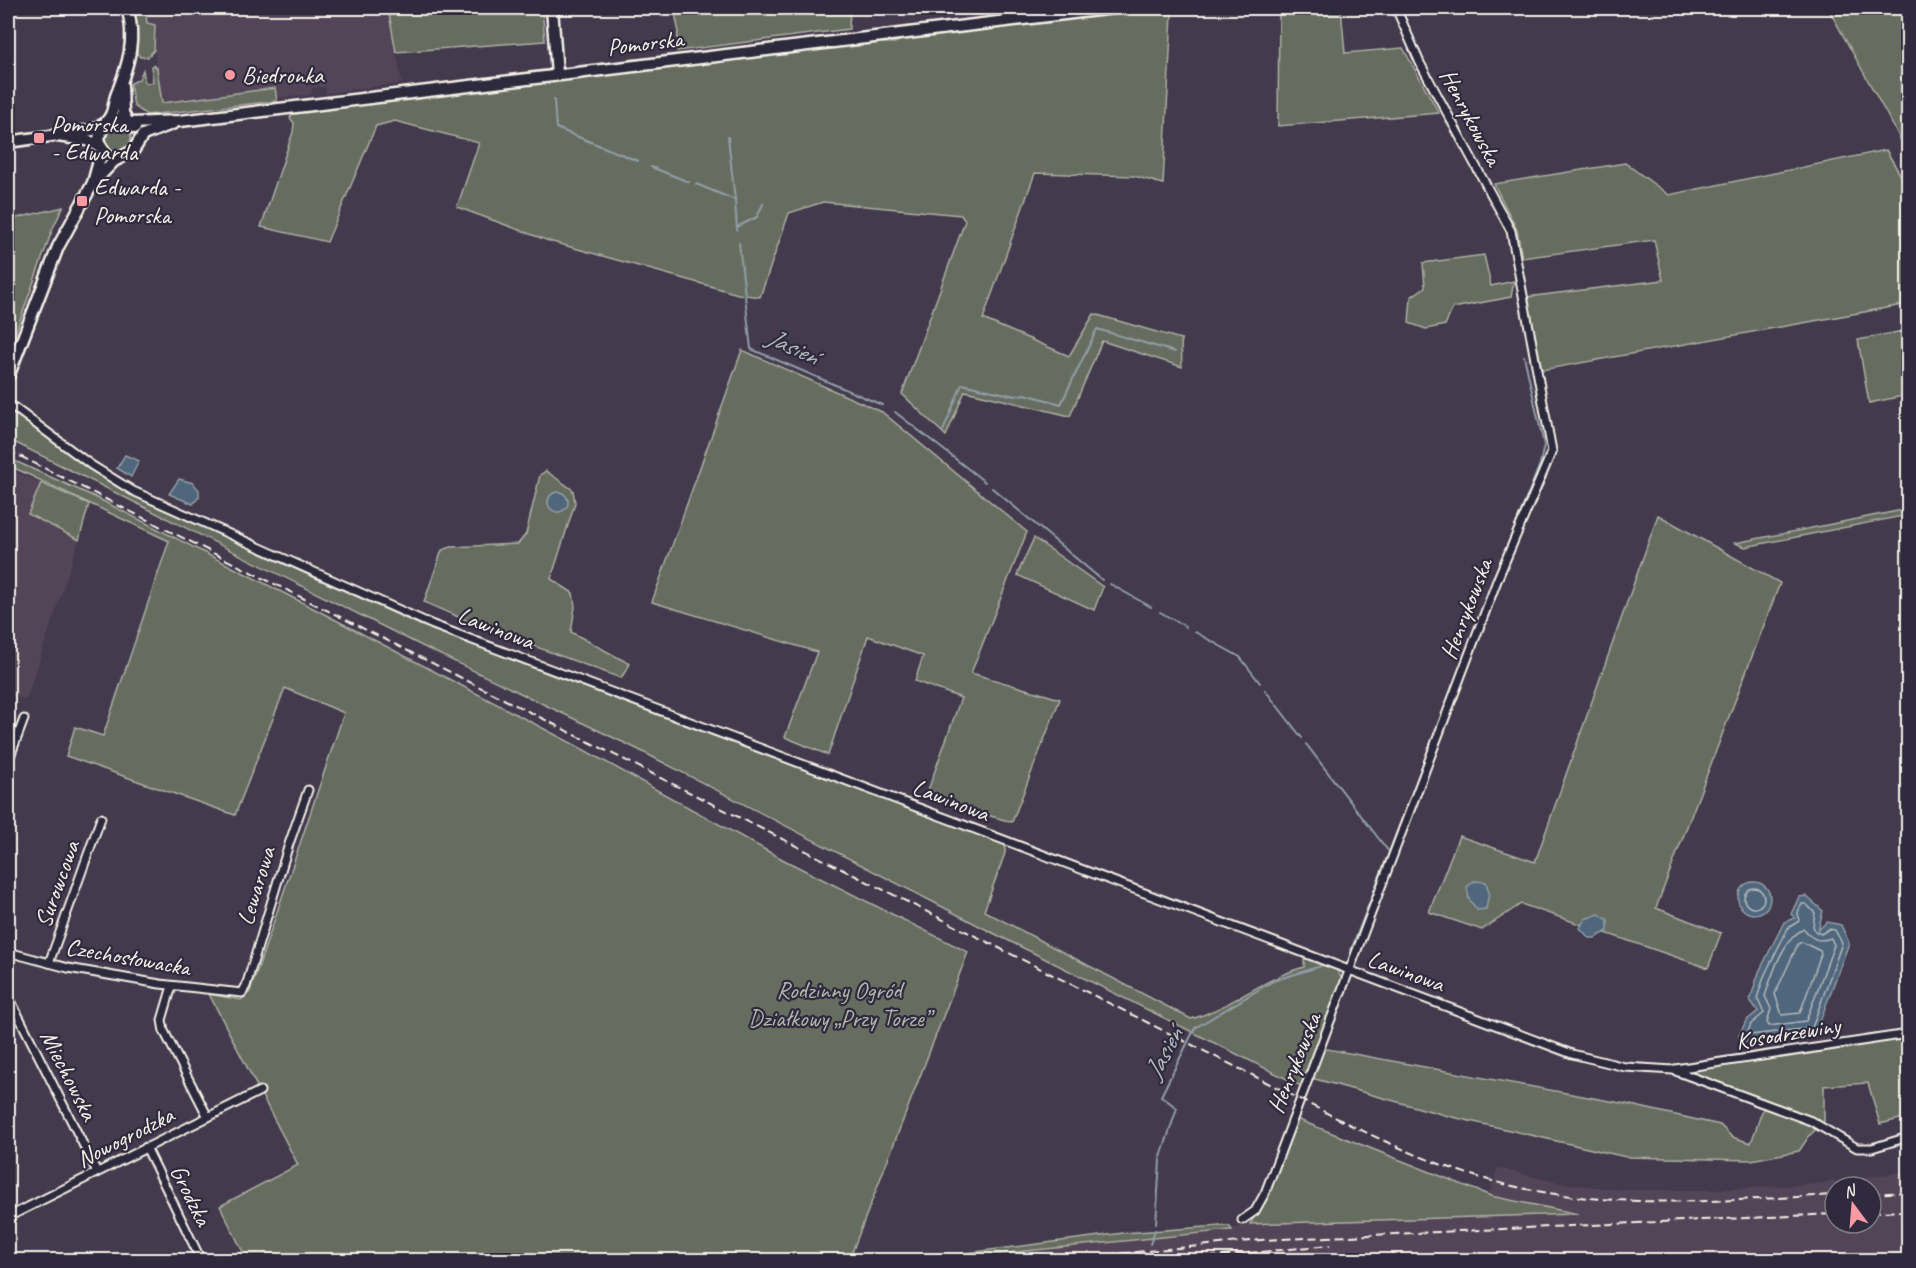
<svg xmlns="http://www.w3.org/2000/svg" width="1916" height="1268" font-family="Caveat,sans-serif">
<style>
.built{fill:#534558;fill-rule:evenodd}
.green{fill:#666d60;stroke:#adafa4;stroke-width:1.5}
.water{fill:#50667b;stroke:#929ea7;stroke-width:1.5}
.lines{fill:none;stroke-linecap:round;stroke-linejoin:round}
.shore{stroke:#b2b9bc;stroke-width:1.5}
.stream{stroke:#929ea7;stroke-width:2}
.street-casing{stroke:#f4f1e8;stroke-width:11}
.secondary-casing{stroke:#f4f1e8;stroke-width:15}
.street{stroke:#2f2a3d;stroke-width:7}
.secondary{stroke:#2f2a3d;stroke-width:10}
.rail{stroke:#f4f1e8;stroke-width:2;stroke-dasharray:9 4.5;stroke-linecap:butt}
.poi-dot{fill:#ff9aa2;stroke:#2f2a3d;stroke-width:2}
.labels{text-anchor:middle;stroke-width:4.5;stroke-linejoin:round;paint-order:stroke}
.street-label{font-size:24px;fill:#f4f1e8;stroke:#2f2a3d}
.poi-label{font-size:24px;fill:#f4f1e8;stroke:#2f2a3d;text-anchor:start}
.park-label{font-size:24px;fill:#b4b6ab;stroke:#2f2a3d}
.water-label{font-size:26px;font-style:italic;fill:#b2b9bc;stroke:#2f2a3d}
</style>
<rect width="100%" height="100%" fill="#443a4d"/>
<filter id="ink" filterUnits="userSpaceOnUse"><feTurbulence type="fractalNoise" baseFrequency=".0167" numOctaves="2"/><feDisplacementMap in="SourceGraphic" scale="12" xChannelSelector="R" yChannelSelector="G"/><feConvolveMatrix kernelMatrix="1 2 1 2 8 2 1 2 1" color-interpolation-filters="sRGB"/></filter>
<g filter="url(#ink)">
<g class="built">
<path d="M145,8h243l14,75 -75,10 -2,-6 -12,1 -3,7 -34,3 -1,-10 -114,15 -7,-56 1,-22 -8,-2z"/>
<path d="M8,469l33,14 -13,31 51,26 -53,160 -18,-7z"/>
<path d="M1498,1168l61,15 65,7h87l103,-6 94,-13v89h-948l47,-7 213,-21 30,-8 325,-10 -86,-19zM1835,1187h36v36h-36z"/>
</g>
<g class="green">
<path d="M132,8h13l2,15 8,2 -1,25 -6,7h-8l-3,-4 -1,-27z"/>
<path d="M388,8h154l3,33 -149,11z"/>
<path d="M674,8h176l-1,21 -172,22 1,-23z"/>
<path d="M1160,8l12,6 -9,170 -29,-8 -99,-3 -52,146 86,37 25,-42 87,25 1,28 -80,-26 -32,75 -105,-25 -19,45 -44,-42 63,-173 -4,-6 -138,-13 -34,11 -29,84 -22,-3 -189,-53 -92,-34 22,-64 -84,-22 -19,5 -49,116 -66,-15 32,-95 1,-9 -4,-5 3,-5 564,-71 37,1 15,-6z"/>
<path d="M1279,8h62l4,45 58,-5 36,65 -161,13z"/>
<path d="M1828,8h80v145z"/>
<path d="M154,65l3,3 5,35 113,-15 2,13 -130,14 -13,-9 -4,-22 9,-5 4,-9 2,13 8,-1 -2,-16z"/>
<circle cx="118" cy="138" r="13"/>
<path d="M1886,150l22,38v116l-366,66 -15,-73 136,-17 -9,-40 -132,18 -5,-28 -23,-46 131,-21 44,32z"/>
<path d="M63,207l-10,21 -45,126v-134z"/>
<path d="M1484,255l7,31 23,-5 -3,16 -58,11 -8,17 -19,4 -17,-6 2,-26 14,-10 -2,-24z"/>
<path d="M1908,330v65l-39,8 -11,-63z"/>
<path d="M742,350l140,62 145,120 -56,141 89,26 -48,123 -39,-11 -46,-18 34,-95 -46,-17 8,-25 -55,-20 -40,119 -43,-18 32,-85 -165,-50z"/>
<path d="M8,413l12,4 73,54 56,32 271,122 585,220v8l-21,58 207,108c39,-11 71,-40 113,-52v-9l33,12 6,11 -27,66 310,57 94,21 12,12 19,6 14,-40 -92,-33 235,-36v83l-28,7 -12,-41 -44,3v36l-14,13 -11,16 -48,9 -125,-3 -178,-41 -140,-39 -5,10 -312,-155 -354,-183 -215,-103 -414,-207z"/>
<path d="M8,458l87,39 212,108 268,140 209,115 184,92 -119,308h-602l-27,-54 78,-41 -89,-171 32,6 9,-8 94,-279 -59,-25 -50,127 -169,-59 9,-29 28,9 66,-195 -161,-76z"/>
<path d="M546,471l27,19 2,13 -24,76 22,14 2,14 -4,25 59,32 -9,14 -142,-52 -55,-24 18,-52 9,-3 67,-3 8,-10 14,-59z"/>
<path d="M41,483l48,21 -10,36 -51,-26z"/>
<path d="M1908,509v6l-163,32 -10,-4z"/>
<path d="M1658,515l122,68 -124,325 65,25 -13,35 -187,-64 -39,26 -53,-18 30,-76 76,26z"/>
<path d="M1034,538l69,49 -9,23 -77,-35z"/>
<path d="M1294,1118l197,78 87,18 -328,10 18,-30z"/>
<path d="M1219,1226h10l3,4 -225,23 -47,7h-47l210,-27z"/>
</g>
<g class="water">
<path d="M125,455l14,6 -8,16 -14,-9z"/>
<path d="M179,479l14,4 6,7v7l-6,7 -24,-10z"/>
<circle cx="558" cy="502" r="10"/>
<path d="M1474,881l12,1 3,11 -3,16 -9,1 -8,-11 -2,-12z"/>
<circle cx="1754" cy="898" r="16"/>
<path d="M1806,896l17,15 -5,19 9,-8 14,3 8,18 -34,92 -71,7 -5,-6 7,-15 12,-10 -8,-11 9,-28 25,-50 11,-4 -4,-4 8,-17z"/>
<path d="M1599,914l9,6v11l-13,7h-6l-9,-10 5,-9z"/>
</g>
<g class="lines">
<g class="shore">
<circle cx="1754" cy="898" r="10"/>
<path d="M1802,904h4l9,9 -2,13 2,5 6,3 8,-5 6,1 7,13 -30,85 -62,7 -2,-3 3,-8 13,-11 -7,-15 8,-24 23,-46 11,-7 -1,-9z"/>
<path d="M1804,929c9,10 13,14 27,9l3,7 -28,76 -37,5 -2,-4 4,-13 -6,-13c7,-21 18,-58 39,-67z"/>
<path d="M1802,942l18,9 1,3 -21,59 -18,2 -7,-21 23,-50z"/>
</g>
<g class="stream">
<path d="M554,100l2,28 82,33"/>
<path d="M728,137l7,63"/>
<path d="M651,167l38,15"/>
<path d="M696,184l39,16 2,30"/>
<path d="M737,227l20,-10 6,-13"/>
<path d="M739,243l12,106 131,56"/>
<path d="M895,412l90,70"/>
<path d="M943,431l19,-47 53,12 10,-2 36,10 36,-75 78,23"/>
<path d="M992,488l110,92"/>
<path d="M1510,539l30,-75 4,-19 -20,-89"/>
<path d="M1497,572l8,-20"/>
<path d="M1110,584l41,23"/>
<path d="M1160,612l26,15"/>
<path d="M1195,632l45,25 20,26"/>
<path d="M1265,690l37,48"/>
<path d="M1306,744l83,108 -38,98"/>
<path d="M1389,852l94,-244"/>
<path d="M1156,1224l4,-64 17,-52 -16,-12 34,-68 78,-47 48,-15"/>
<path d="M1150,1244l5,-14"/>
</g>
<g class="street-casing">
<g id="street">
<path d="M8,403l83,62 42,26 300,134 1139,429 53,13 48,3 138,51 46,27h15l36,-11"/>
<path d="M8,762l16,-43"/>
<path d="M8,952l60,16 92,16 82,9 4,-7 43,-142 19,-54"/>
<path d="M49,963l52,-145"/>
<path d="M172,986l-10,34 2,11 44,86"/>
<path d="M8,995l89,177"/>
<path d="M1675,1069l233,-35"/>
<path d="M146,1147l55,113"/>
<path d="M8,1217l252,-126"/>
<path d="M1242,1220l13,-9 10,-18 233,-615 54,-127 -41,-220 -91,-168 -24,-55"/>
</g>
</g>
<g class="secondary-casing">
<g id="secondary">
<path d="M552,8l5,66"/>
<path d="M122,86l1,27 4,8"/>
<path d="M106,122c8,-8 7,-16 10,-26 12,-30 21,-57 11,-88"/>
<path d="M131,123l49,-2 934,-113"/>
<path d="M57,136l30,4 12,6"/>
<path d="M8,142l85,-12 9,-5"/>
<path d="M107,155l-9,-13 5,-17c11,-9 23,-8 32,3"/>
<path d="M93,183l21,-22 19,-10 10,-16 31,-12"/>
<path d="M8,377l50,-130 35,-64 9,-33"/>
</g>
</g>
<use href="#street" class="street"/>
<use href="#secondary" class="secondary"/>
<g class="rail">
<path d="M8,450l1234,620c77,38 153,82 236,107 117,35 237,24 357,18"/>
<path d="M1871,1194l37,-2"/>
<path d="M1871,1212l37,-1"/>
<path d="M1054,1260l207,-20 574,-26"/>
<path d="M1181,1260l149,-15"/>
</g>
</g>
</g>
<g class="poi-dot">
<circle cx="230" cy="75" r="6"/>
<rect x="33" y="132" width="12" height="12" rx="3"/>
<rect x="76" y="195" width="12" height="12" rx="3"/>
</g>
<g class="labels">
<g class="street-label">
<text transform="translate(645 43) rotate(-7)" y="8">Pomorska</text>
<text transform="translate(1471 117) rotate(62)" y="8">Henrykowska</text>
<text transform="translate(1466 609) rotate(-69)" y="8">Henrykowska</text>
<text transform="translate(496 628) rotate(21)" y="8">Lawinowa</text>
<text transform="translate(951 800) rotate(21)" y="8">Lawinowa</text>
<text transform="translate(57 884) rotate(-70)" y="8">Surowcowa</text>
<text transform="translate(256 886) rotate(-73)" y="8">Lewarowa</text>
<text transform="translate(128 957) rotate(10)" y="8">Czechosłowacka</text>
<text transform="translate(1406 971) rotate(20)" y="8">Lawinowa</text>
<text transform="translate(1788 1033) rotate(-9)" y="8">Kosodrzewiny</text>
<text transform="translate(1294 1063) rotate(-68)" y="8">Henrykowska</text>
<text transform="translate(69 1075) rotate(63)" y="8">Miechowska</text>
<text transform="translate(125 1137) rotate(-27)" y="8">Nowogrodzka</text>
<text transform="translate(191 1195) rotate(64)" y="8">Grodzka</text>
</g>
<g class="poi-label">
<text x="242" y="83">Biedronka</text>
<text x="51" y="132">Pomorska<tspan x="51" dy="28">- Edwarda</tspan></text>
<text x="94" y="195">Edwarda -<tspan x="94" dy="28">Pomorska</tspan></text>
</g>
<g class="park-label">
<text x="839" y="998">Rodzinny Ogród<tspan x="839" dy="28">Działkowy „Przy Torze”</tspan></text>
</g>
<g class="water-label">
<text transform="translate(793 346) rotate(25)" y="9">Jasień</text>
<text transform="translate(1163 1053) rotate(-62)" y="9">Jasień</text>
</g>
</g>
<rect width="1916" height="1268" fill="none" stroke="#2f2a3d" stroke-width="30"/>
<rect x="15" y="15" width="1886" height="1238" fill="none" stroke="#f4f1e8" stroke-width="2" filter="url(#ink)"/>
<g transform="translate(1853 1205) rotate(344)"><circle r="28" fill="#2f2a3d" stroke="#7e7a81" stroke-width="1.5"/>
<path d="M0-4.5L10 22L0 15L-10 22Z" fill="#ff9aa2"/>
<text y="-9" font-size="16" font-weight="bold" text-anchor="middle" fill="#f4f1e8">N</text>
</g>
</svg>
